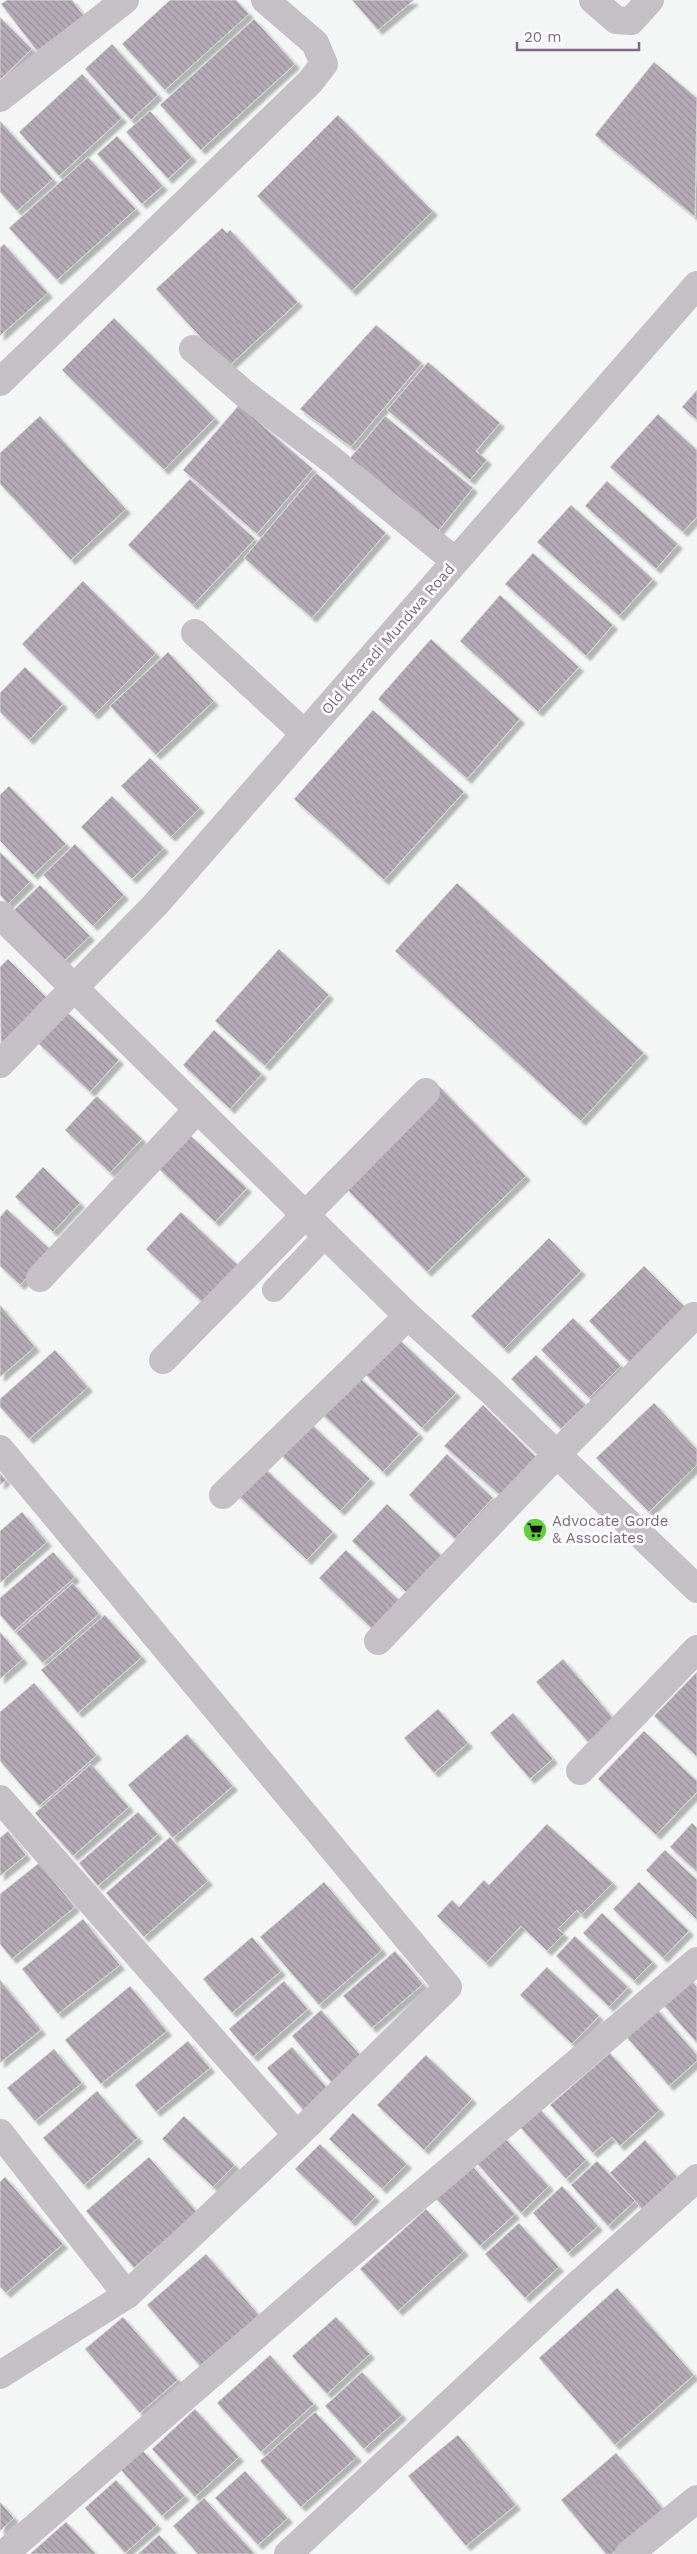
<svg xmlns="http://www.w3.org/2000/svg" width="697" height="2554" font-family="'Work Sans',sans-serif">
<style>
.building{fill:url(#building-back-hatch);stroke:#d5d7d6;filter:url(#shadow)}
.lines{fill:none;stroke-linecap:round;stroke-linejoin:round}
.lane{stroke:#c5bfc6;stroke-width:24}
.street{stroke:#c5bfc6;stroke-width:28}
.labels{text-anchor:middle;stroke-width:5;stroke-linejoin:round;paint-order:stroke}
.street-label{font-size:15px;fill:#7f6881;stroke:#fff}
.poi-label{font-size:15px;fill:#7f6881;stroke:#fff;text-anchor:start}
</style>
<defs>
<pattern id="building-back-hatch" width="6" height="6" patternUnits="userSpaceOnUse" patternTransform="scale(1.25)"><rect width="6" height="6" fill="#b5abb6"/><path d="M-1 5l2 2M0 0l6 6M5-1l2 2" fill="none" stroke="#988f99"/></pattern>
<filter id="shadow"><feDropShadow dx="4.5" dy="4.5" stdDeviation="1" flood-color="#0004"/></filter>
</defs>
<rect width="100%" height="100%" fill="#f3f6f4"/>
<g class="building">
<path d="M7,0h65l12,16 -47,35 -36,-47z"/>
<path d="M170,0h66l13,14 -84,76 -43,-46z"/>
<path d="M352,0h62l-36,30z"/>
<path d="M0,17l32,32 -32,31z"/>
<path d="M254,19l41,45 -94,86 -41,-45z"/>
<path d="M112,44l46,51 -27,25 -46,-51z"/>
<path d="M654,62l43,36 -2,119 -100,-82z"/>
<path d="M82,74l40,44 -63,58 -40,-44z"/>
<path d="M150,111l42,46 -24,22 -42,-47z"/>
<path d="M338,115l95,96 -81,80 -95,-95z"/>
<path d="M0,121l53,58 -36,32 -17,-19z"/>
<path d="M117,136l46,50 -21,18 -45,-50z"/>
<path d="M88,157l48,52 -79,71 -48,-52z"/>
<path d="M222,228l5,5 3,-3 68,72 -70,65 -72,-78z"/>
<path d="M4,244l44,49 -48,43v-88z"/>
<path d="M114,318l101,100 -51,52 -102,-100z"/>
<path d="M376,325l46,38 -71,84 -51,-38z"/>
<path d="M428,362l72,61 -24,28 11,9 -17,20 -83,-70z"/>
<path d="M697,390v30l-15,-13z"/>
<path d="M239,405l74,64 -56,65 -74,-64z"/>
<path d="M658,414l39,36v67l-14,15 -73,-65z"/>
<path d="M40,416l86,93 -55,51 -71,-76v-31z"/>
<path d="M385,416l88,72 -38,47 -89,-72z"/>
<path d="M316,473l70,60 -74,85 -68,-60z"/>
<path d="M190,479l65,60 -62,66 -65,-60z"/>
<path d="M607,481l71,63 -22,25 -71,-63z"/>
<path d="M571,505l82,74 -34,37 -82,-74z"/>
<path d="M533,553l80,72 -27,31 -81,-72z"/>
<path d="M83,581l73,72 -62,62 -72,-71z"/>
<path d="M500,595l79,72 -41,45 -78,-71z"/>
<path d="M431,639l89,80 -53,60 -89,-80z"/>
<path d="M168,652l46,49 -58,54 -46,-49z"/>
<path d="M25,667l38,37 -34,36 -29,-28v-19z"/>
<path d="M373,710l91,82 -80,88 -90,-81z"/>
<path d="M150,758l50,50 -29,29 -50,-51z"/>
<path d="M9,786l57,58 -33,31 -33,-34v-46z"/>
<path d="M112,796l52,52 -32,31 -51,-52z"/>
<path d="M75,844l49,51 -31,31 -50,-51z"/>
<path d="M0,852l30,30 -22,22 -8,-9z"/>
<path d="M457,883l187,170 -63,68 -186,-170z"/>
<path d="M40,885l50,51 -28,27 -50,-51z"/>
<path d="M279,949l50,46 -64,71 -50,-45z"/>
<path d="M8,959l40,40 -47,46 -1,-78z"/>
<path d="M67,1012l52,48 -29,32 -52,-49z"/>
<path d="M214,1030l48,44 -32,35 -47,-44z"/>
<path d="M438,1085l88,91 -99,96 -88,-91z"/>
<path d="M97,1096l45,43 -32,34 -45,-43z"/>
<path d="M191,1136l56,52 -32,34 -56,-53z"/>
<path d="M43,1167l37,36 -27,29 -38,-35z"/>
<path d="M7,1209l45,42 -32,34 -20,-19v-49z"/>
<path d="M181,1212l58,54 -35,38 -58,-55z"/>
<path d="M549,1238l32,33 -77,78 -33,-33z"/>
<path d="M644,1266l47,47 -56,55 -46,-47z"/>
<path d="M0,1305l35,42 -35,30z"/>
<path d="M573,1318l48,48 -32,32 -48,-48z"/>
<path d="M399,1339l57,54 -34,35 -57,-54z"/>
<path d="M55,1350l33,37 -59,52 -29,-32v-8z"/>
<path d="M536,1355l50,50 -25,24 -50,-50z"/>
<path d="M355,1373l64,61 -36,38 -64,-61z"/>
<path d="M654,1403l43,46v16l-48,47 -53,-54z"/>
<path d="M483,1405l54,53 -36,38 -57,-50z"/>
<path d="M308,1421l62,58 -30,32 -61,-58z"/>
<path d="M447,1454l46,44 -38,41 -46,-44z"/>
<path d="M259,1463l74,69 -26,28 -74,-69z"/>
<path d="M0,1473l6,7 -6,5z"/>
<path d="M387,1504l55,52 -36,36 -54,-51z"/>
<path d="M22,1512l25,30 -47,41v-52z"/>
<path d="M346,1550l53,50 -27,29 -53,-51z"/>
<path d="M53,1552l22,25 -61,54 -14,-16v-17z"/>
<path d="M73,1583l26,31 -56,49 -27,-30z"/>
<path d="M105,1615l37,42 -64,56 -37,-43z"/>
<path d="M0,1632l23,27 -23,20z"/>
<path d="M563,1659l51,60 -26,23 -52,-60z"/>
<path d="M697,1672v85l-43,-41z"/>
<path d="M34,1683l63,72 -58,51 -39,-45v-49z"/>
<path d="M438,1709l30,34 -34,30 -30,-35z"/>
<path d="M513,1713l40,46 -23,20 -40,-46z"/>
<path d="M644,1731l53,50v11l-41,43 -58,-56z"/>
<path d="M187,1734l46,52 -60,52 -45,-53z"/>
<path d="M91,1764l38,43 -56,49 -38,-43z"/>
<path d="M138,1812l20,22 -60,52 -19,-23z"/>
<path d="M692,1823l5,5v44l-27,-25z"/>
<path d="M547,1824l66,59 -32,32 -4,-5 -19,19 6,5 -17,17 -26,-25 -35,37 -49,-47 15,-16 7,7 25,-27 5,5z"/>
<path d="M8,1831l18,24 -26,21v-38z"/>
<path d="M170,1837l38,44 -64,56 -38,-44z"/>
<path d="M665,1850l32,30v40l-51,-50z"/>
<path d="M39,1863l36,44 -63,52 -12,-15v-50z"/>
<path d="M324,1882l58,68 -63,55 -59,-68z"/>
<path d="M639,1882l50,49 -26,27 -50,-49z"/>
<path d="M602,1913l51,49 -19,19 -51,-48z"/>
<path d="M83,1919l37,46 -62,49 -36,-45z"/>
<path d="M575,1936l53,51 -19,20 -53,-51z"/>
<path d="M252,1937l29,34 -49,42 -29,-34z"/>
<path d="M395,1951l28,33 -51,44 -29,-32z"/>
<path d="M547,1967l52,49 -27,28 -52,-49z"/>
<path d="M688,1977l9,10v56l-37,-42z"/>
<path d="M0,1980l41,50 -41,33z"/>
<path d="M284,1981l24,28 -55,48 -24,-28z"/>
<path d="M130,1986l37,45 -66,53 -36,-44z"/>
<path d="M656,2008l41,47v6l-28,25 -44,-51z"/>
<path d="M321,2010l41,47 -30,26 -40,-47z"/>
<path d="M188,2041l22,27 -54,44 -21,-27z"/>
<path d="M292,2047l37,43 -24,22 -38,-44z"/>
<path d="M54,2049l28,34 -47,38 -28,-33z"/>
<path d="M610,2053l50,57 -40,36 -8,-9 -19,16 -43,-48z"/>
<path d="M426,2055l46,44 -48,51 -47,-45z"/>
<path d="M97,2091l41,47 -54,47 -41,-47z"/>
<path d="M540,2109l46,51 -20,19 -46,-52z"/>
<path d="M353,2113l54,51 -25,25 -53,-50z"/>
<path d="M184,2116l51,49 -22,22 -51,-48z"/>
<path d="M502,2135l47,51 -28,27 -47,-53z"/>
<path d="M645,2140l32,37 -35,32 -32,-36z"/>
<path d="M320,2144l55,53 -24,25 -56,-53z"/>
<path d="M149,2157l48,55 -63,56 -48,-57z"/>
<path d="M467,2160l48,54 -35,32 -49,-53z"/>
<path d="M597,2161l38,40 -27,25 -37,-41z"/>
<path d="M5,2177l58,67 -57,49 -6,-6v-105z"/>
<path d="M562,2186l36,40 -30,27 -35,-40z"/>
<path d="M426,2209l38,42 -66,60 -38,-42z"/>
<path d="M519,2223l40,44 -34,31 -40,-44z"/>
<path d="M206,2254l53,61 -59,51 -53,-61z"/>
<path d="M617,2288l77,87 -79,70 -76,-87z"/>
<path d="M123,2317l55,63 -38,33 -55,-64z"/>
<path d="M336,2317l34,37 -43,40 -35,-38z"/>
<path d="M270,2355l44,49 -53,48 -44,-49z"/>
<path d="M362,2372l40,43 -38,34 -39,-43z"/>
<path d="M195,2409l44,48 -44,40 -43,-48z"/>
<path d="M315,2412l42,45 -56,50 -41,-46z"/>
<path d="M458,2435l58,70 -50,41 -58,-70z"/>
<path d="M142,2450l43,46 -23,20 -42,-47z"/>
<path d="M616,2453l48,57 -52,44h-6l-45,-54z"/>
<path d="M245,2471l43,47 -30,27 -43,-47z"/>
<path d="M116,2480l41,45 -32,28 -40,-45z"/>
<path d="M204,2498l51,56h-57l-25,-28z"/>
<path d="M0,2502l14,16 -14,13z"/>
<path d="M66,2522l30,32h-66z"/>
<path d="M159,2535l18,19h-39z"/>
</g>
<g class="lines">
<path class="lane" d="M274,1290l52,-55"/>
<g class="street">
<path d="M593,0l23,20 15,1 19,-21"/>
<path d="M0,98l125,-98"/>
<path d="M193,349l52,45 87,66 123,101"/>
<path d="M0,382l310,-300 14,-18 -9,-21 -50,-43"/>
<path d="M195,633l110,101"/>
<path d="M0,915l408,401 82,74 207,199"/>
<path d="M0,1064l156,-160 541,-619"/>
<path d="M40,1278l157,-168"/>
<path d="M163,1360l263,-268"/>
<path d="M0,1449l448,538 -151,148 -170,160 -127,80"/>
<path d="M223,1495l185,-179"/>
<path d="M378,1641l179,-187 137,-138"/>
<path d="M580,1771l117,-122"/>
<path d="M0,1799l297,336"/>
<path d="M0,2133l127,162"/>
<path d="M4,2554l324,-281 369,-312"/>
<path d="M288,2554l287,-267 122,-109"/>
<path d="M629,2554l68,-55"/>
</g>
</g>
<defs>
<g id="supermarket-disc" transform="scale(1.25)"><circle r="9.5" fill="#60d039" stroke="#fff"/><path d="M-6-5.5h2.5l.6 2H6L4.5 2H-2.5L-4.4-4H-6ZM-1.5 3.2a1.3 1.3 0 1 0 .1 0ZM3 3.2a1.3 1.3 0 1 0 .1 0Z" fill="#111"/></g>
</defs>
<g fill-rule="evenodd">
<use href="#supermarket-disc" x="535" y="1530"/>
</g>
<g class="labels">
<g class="street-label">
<text transform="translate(388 639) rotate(-49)" y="5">Old Kharadi Mundwa Road</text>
</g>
<g class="poi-label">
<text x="552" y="1526">Advocate Gorde<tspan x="552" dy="17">&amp; Associates</tspan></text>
</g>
</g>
<path d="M517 42v8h122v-8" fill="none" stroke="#7f6881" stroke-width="2.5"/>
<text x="524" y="42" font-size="15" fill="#7f6881" stroke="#ffffff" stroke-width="4" paint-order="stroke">20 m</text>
</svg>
